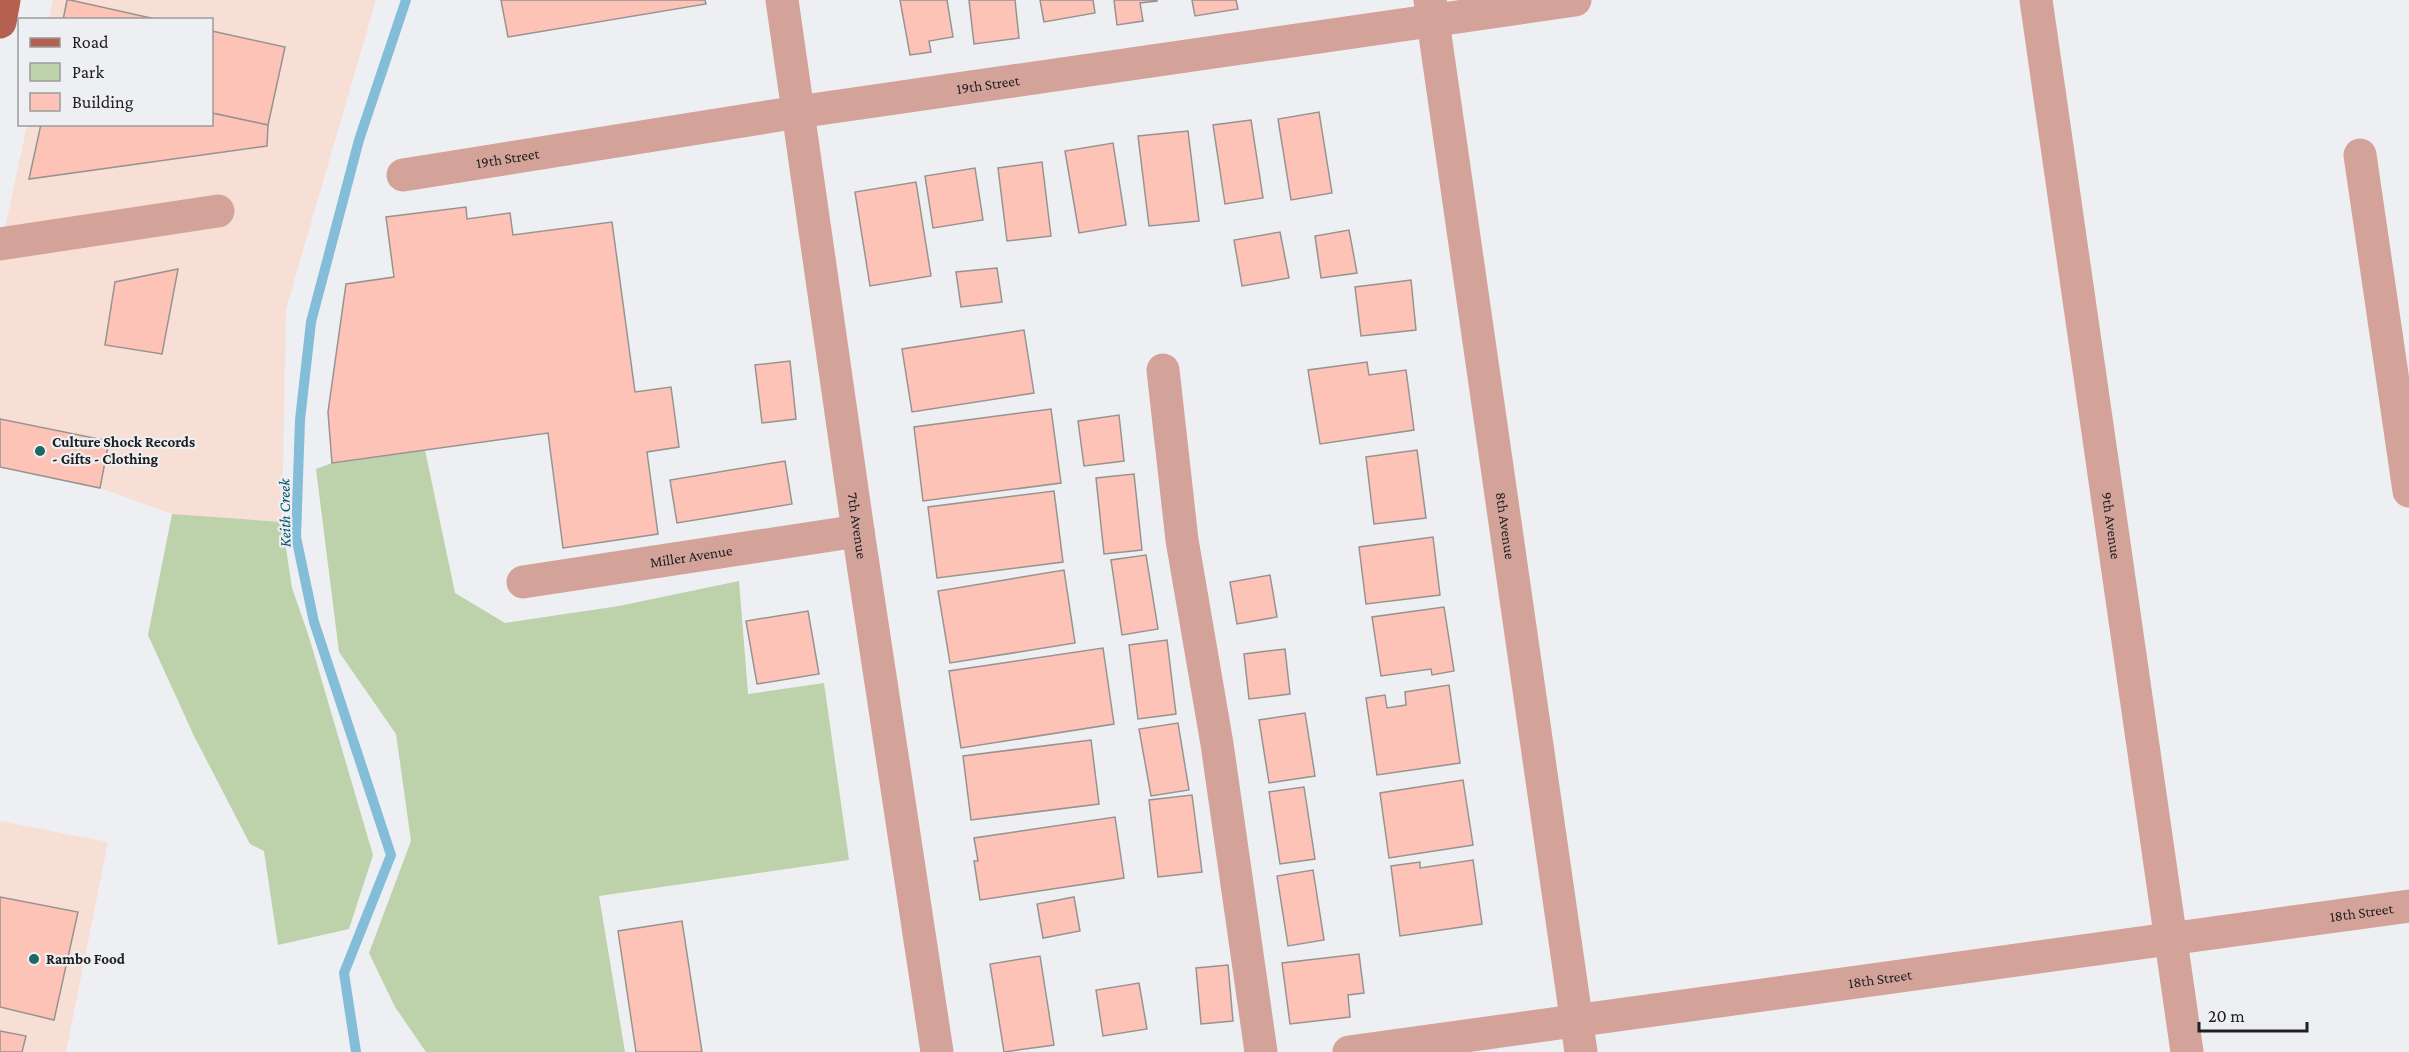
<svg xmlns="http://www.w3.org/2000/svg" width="2409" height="1052" font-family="'Crimson Pro',serif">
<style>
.commercial{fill:#f8dfd6}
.green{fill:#bdd1ab}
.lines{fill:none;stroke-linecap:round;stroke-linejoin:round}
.stream{stroke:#84bdd8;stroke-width:10}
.building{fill:#fec3b7;stroke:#979392;stroke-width:1.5}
.minor{stroke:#d3a39a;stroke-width:33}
.major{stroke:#b46152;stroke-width:33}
.poi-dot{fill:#1c6965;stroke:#eeeff2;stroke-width:2}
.labels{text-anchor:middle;stroke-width:4.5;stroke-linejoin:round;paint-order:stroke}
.street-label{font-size:15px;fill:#202021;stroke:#eeeff2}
.poi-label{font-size:15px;font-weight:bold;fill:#202021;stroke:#eeeff2;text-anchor:start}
.water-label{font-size:16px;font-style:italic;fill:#04536e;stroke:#eeeff2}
</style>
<rect width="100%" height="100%" fill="#eeeff2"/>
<g class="commercial">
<path d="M53,0h323l-90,309 -4,213 -110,-8 -72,-26 -100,-21v-216l27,-126 185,-1v-104l-163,-1z"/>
<path d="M0,821l108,21 -42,210h-66z"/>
</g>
<g class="green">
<path d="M425,450l30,143 50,30 114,-17 120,-25 9,113 76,-11 25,177 -250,36 26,156h-199l-31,-45 -26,-54 42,-112 -15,-107 -57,-82 -23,-183 16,-6z"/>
<path d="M172,514l110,8 10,66 17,49 64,218 -24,74 -71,16 -14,-94 -14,-7 -56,-108 -46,-101z"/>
</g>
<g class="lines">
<path class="stream" d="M356,1052l-12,-79 47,-118 -77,-233 -18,-85 4,-117 11,-98 48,-182 47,-140"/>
</g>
<g class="building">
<path d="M67,0h3l90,20h-97z"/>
<path d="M501,0h204l1,4 -198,33z"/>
<path d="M900,0h47l6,37 -24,4 2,11 -21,3z"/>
<path d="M969,0h46l4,38 -45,6z"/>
<path d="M1040,0h53l2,13 -51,9z"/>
<path d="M1114,0h43v1l-17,2 3,18 -26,4z"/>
<path d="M1192,0h44l2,9 -43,7z"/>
<path d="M212,31l73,16 -17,78 -56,-12z"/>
<path d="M1319,112l13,81 -41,7 -13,-81z"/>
<path d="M212,113l56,12 -1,21 -238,33 12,-55h171z"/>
<path d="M1251,120l12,78 -38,6 -12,-79z"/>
<path d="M1188,131l11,90 -50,5 -11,-90z"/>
<path d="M1113,143l13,82 -47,8 -14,-82z"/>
<path d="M1042,162l9,74 -44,5 -9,-73z"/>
<path d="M975,168l8,52 -50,8 -8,-52z"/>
<path d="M916,182l15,94 -61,10 -15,-94z"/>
<path d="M466,207l1,12 43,-6 3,22 99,-13 23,170 36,-5 8,60 -32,5 11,82 -95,14 -15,-115 -216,30 -4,-51 18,-128 48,-7 -8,-60z"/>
<path d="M1349,230l8,43 -36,5 -6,-42z"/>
<path d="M1280,232l9,46 -47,8 -8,-46z"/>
<path d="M997,268l5,34 -41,5 -5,-35z"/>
<path d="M178,269l-16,85 -57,-9 10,-63z"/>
<path d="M1411,280l5,50 -55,6 -6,-49z"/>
<path d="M1024,330l10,63 -122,19 -10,-63z"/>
<path d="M790,361l6,58 -34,4 -7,-58z"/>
<path d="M1367,362l2,13 37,-5 8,60 -94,14 -12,-74z"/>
<path d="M1051,409l10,74 -138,18 -9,-74z"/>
<path d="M1119,415l5,46 -40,5 -6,-45z"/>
<path d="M0,419l109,22 -9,47 -100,-21z"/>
<path d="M1417,450l9,68 -52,6 -8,-67z"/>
<path d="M785,461l7,43 -115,19 -7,-43z"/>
<path d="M1134,474l8,76 -38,4 -8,-76z"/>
<path d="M1054,491l9,71 -126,16 -9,-71z"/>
<path d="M1433,537l7,58 -74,9 -7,-57z"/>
<path d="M1146,555l12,74 -36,6 -11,-75z"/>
<path d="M1064,570l11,73 -125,20 -12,-72z"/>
<path d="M1270,575l7,42 -40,7 -7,-42z"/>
<path d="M1444,607l10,64 -22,4 -1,-6 -50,7 -9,-59z"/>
<path d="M808,611l11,63 -62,10 -11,-63z"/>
<path d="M1167,640l9,74 -38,5 -9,-74z"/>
<path d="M1103,648l11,76 -153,24 -12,-77z"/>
<path d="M1285,649l5,45 -41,5 -5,-45z"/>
<path d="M1449,685l11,78 -83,12 -11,-77 19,-3 2,13 19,-3 -1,-13z"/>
<path d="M1305,713l10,63 -46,7 -10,-63z"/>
<path d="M1178,723l11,67 -38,6 -12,-67z"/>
<path d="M1091,740l8,64 -128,16 -8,-64z"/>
<path d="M1463,780l10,65 -84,13 -9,-65z"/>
<path d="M1304,787l11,72 -35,5 -11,-72z"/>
<path d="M1192,795l10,77 -44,5 -9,-77z"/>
<path d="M1115,817l9,61 -144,22 -6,-39h4l-4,-23z"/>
<path d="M1473,860l9,64 -82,12 -9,-70 29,-4v6z"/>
<path d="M1313,870l11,70 -36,6 -11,-70z"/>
<path d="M0,897l78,15 -24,108 -54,-13z"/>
<path d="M1074,897l6,34 -37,7 -6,-34z"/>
<path d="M682,921l20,131h-66l-18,-121z"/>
<path d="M1359,954l5,39 -16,2 2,22 -60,7 -8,-61z"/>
<path d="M1040,956l14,89 -50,7 -14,-88z"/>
<path d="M1228,965l5,56 -32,3 -5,-56z"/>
<path d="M1139,983l8,46 -44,7 -7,-46z"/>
<path d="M0,1031l26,5 -4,16h-22z"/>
</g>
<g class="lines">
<g class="minor">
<path id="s1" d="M782,0l76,531 79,521"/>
<path id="s2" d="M1430,0l151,1052"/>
<path id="s3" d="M2036,0l151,1052"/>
<path d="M2360,155l49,336"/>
<path id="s4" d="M403,175l395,-63 777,-112"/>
<path d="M0,244l218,-33"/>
<path d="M1163,370l19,170 35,204 44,308"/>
<path id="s5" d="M523,582l335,-51"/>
<path id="s6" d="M1349,1052l1060,-146"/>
</g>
<path class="major" d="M0,22l4,-22"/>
</g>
<g class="poi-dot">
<circle cx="40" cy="451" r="6"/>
<circle cx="34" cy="959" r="6"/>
</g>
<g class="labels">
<g class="street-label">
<text dy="5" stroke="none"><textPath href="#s4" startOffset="592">19th Street</textPath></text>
<text dy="5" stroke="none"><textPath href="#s4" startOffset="106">19th Street</textPath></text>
<text dy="5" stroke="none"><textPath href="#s1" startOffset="531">7th Avenue</textPath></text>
<text dy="5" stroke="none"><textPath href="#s2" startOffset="531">8th Avenue</textPath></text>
<text dy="5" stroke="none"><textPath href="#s3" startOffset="531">9th Avenue</textPath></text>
<text dy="5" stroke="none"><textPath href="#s5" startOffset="170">Miller Avenue</textPath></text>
<text dy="5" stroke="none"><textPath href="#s6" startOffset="1022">18th Street</textPath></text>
<text dy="5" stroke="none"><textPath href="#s6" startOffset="536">18th Street</textPath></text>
</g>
<g class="poi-label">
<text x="52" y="447">Culture Shock Records<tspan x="52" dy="17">- Gifts - Clothing</tspan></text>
<text x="46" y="964">Rambo Food</text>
</g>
<g class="water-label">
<text transform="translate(284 513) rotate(-91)" y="6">Keith Creek</text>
</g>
</g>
<rect x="18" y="18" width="195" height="108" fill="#eeeff2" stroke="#9c9c9e" stroke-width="1.5"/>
<rect x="30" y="38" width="30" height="9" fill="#b46152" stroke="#9c9c9e" stroke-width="1.5"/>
<text x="72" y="48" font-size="18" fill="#202021">Road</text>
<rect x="30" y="63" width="30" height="18" fill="#bdd1ab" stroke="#9c9c9e" stroke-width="1.5"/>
<text x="72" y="78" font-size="18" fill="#202021">Park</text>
<rect x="30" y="93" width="30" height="18" fill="#fec3b7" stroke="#9c9c9e" stroke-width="1.5"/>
<text x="72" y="108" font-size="18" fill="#202021">Building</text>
<path d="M2199 1022v9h108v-9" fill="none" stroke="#202021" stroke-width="3"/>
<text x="2208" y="1022" font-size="18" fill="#202021" stroke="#eeeff2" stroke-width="4.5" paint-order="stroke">20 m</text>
</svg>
